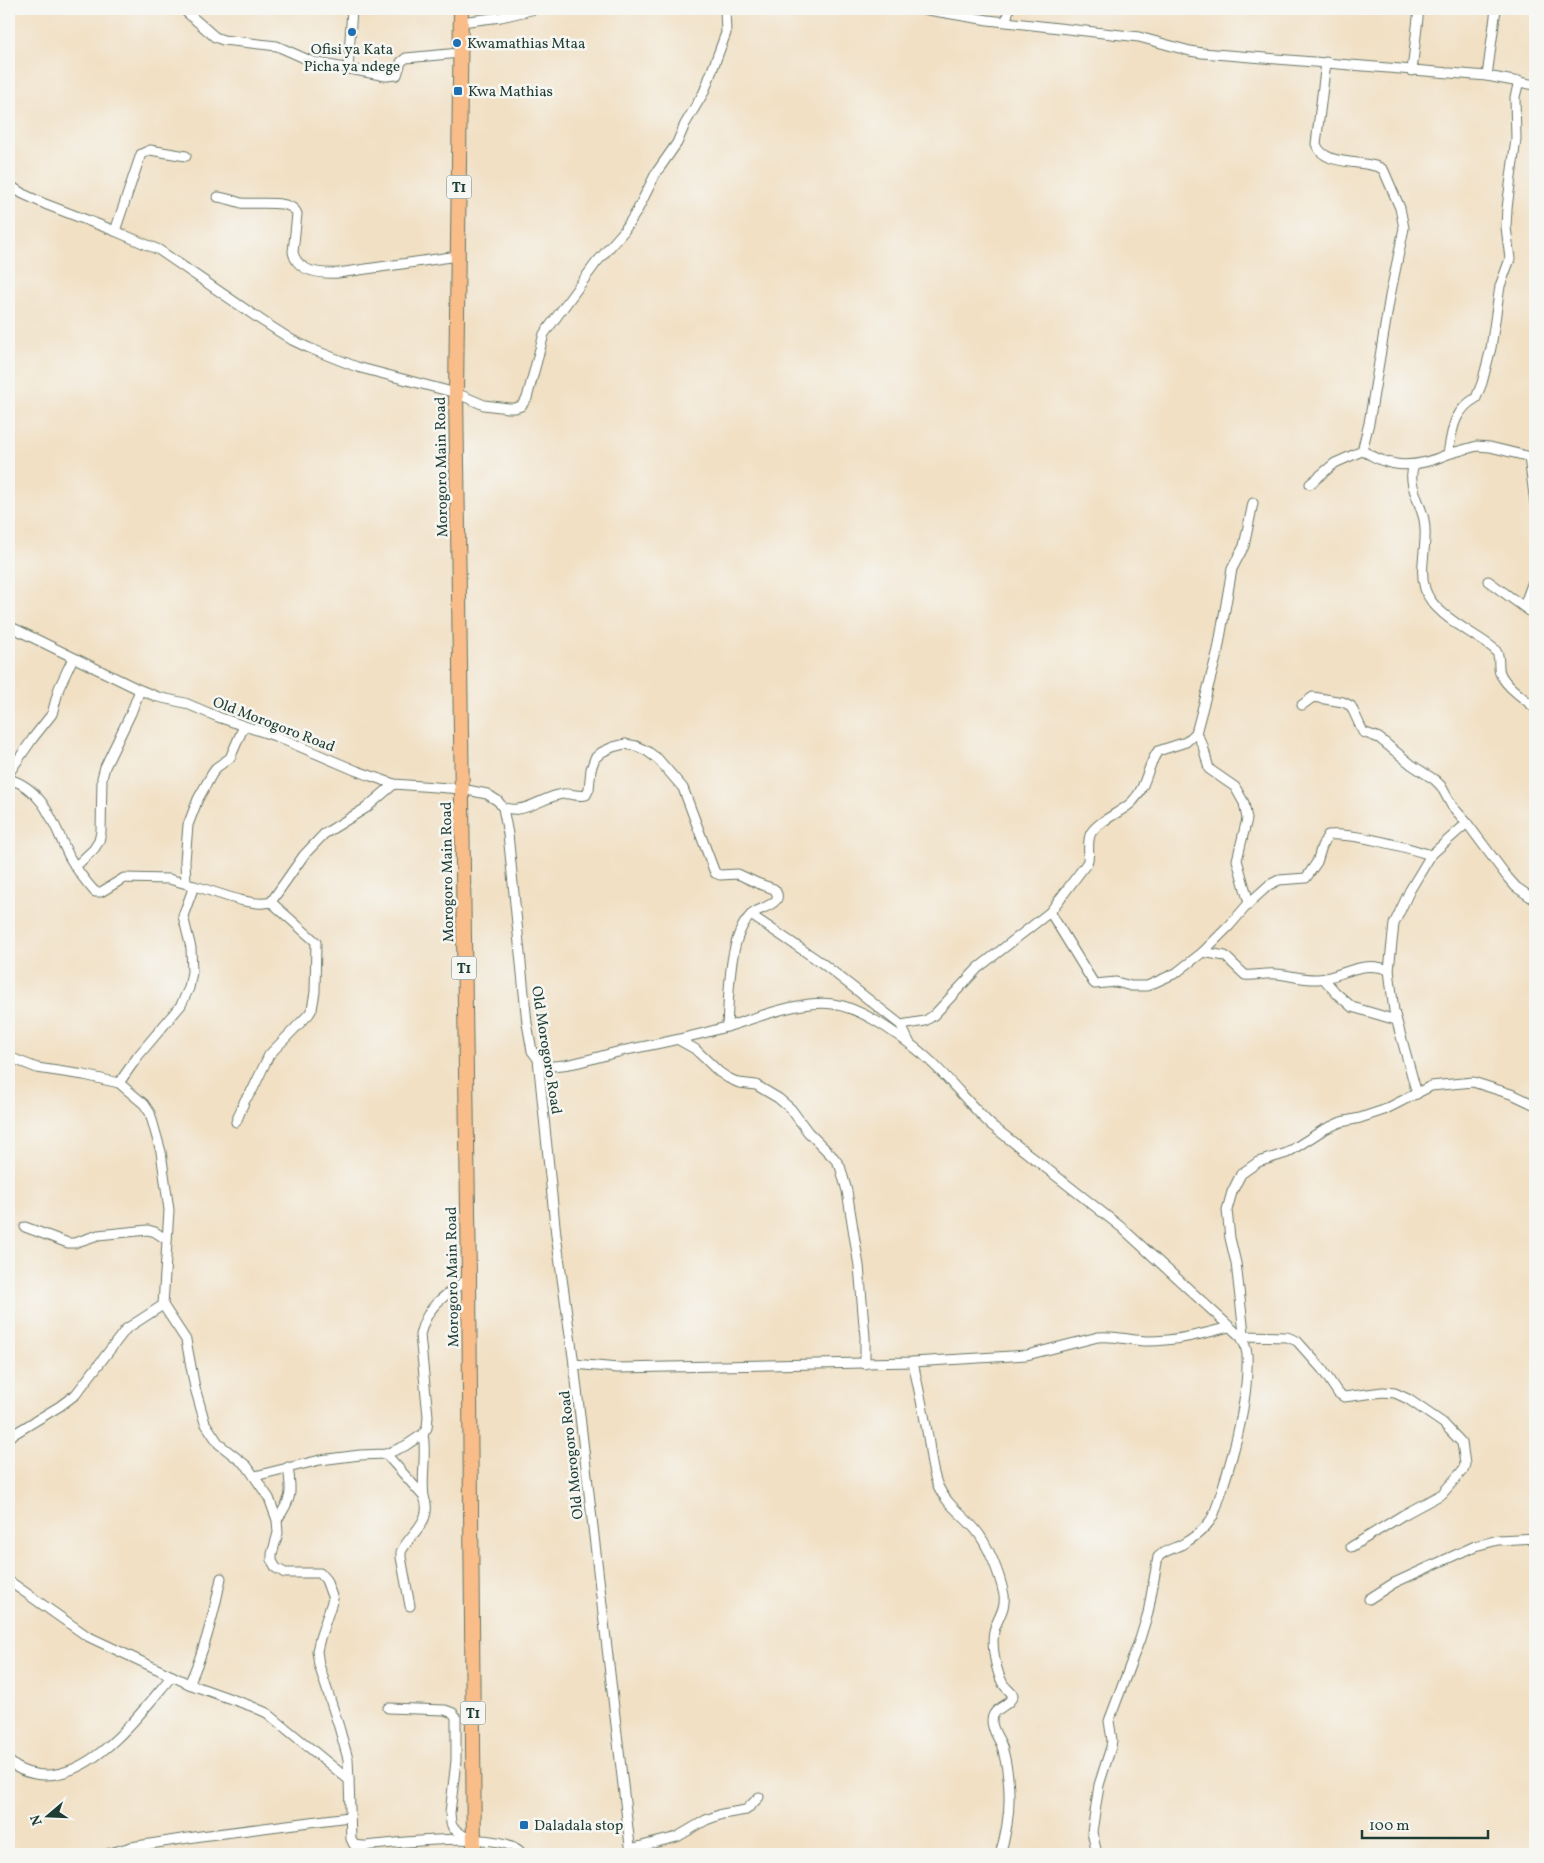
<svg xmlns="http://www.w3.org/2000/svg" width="1544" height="1863" font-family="Vollkorn,serif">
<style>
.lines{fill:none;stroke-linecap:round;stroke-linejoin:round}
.minor-casing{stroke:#687666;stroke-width:11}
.highway-casing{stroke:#687666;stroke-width:16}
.minor{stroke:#fff;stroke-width:9}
.highway{stroke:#f8bd89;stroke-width:14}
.poi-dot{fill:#1f6fb2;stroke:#f6f6f2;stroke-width:2}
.labels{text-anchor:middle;stroke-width:5;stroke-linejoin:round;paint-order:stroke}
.shield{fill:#f6f6f2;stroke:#60746d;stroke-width:1}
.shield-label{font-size:14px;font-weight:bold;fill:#1f3d34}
.poi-label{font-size:15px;fill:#1f3d34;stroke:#f6f6f2;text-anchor:start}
.street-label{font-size:15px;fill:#1f3d34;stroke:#f6f6f2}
</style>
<rect width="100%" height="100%" fill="#f6f6f2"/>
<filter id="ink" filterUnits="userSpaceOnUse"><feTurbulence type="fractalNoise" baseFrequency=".02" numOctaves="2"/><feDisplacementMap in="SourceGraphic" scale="10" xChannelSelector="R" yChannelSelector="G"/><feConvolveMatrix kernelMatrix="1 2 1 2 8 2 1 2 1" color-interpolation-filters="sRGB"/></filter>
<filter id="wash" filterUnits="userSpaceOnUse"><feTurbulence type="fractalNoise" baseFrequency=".0096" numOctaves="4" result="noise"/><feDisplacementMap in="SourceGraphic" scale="20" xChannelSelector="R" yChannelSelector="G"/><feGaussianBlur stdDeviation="1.12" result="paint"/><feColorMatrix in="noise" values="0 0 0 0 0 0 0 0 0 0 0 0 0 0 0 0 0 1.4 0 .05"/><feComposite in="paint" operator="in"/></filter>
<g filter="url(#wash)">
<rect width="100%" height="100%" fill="#f1e0c4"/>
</g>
<g filter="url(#ink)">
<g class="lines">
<g class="minor-casing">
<g id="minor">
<path d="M183,9l32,28 8,3 54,6 36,16 73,14 11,-1 4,-13 5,-4 54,-5"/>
<path d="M922,9l66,11 151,17 51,14 12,2 285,23 48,9"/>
<path d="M1006,21l3,-12"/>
<path d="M461,22l40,-5 34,-8"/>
<path d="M348,69l4,-60"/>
<path d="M1412,71l7,-62"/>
<path d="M1487,76l9,-67"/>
<path d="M9,185l14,9 22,10 70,27 44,19 102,70 31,20 17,8 48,19 99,26 28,12 24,3h7l6,-2 6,-8 17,-64 52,-71 28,-32 13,-20 19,-38 21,-30 8,-19 19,-32 22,-59 -1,-24"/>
<path d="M218,197c8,1 16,4 23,6 14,2 51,-5 56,11l-4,38c4,20 28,22 45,21l120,-17"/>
<path d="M115,231l26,-77 9,-4 36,6"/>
<path d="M1362,451c8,3 15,8 22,10 21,8 44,2 64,-7 4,-23 5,-43 28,-56l6,-15 9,-35 9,-62 10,-27 -4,-32 1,-19 9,-69 -1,-42 4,-16"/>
<path d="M1448,454l29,-8 13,1 45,11"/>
<path d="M1529,457l6,46"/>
<path d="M1414,465c-8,17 7,38 10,55 5,22 -6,46 1,69 8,26 48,43 68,59 9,7 4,17 7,25 6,14 24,25 35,35"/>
<path d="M1310,484l25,-21 27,-12 7,-28 21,-127 14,-68 -4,-20 -16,-37 -3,-3c-19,-9 -57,-1 -65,-24l10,-82"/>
<path d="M1488,581l47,34"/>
<path d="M1524,606l11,-30"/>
<path d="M9,626l131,64 18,7 27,6 33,14 57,19 82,35 37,13 68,5 25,5 11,7 5,7 5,26 19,189 5,28 6,8 18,176 18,129 57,490"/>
<path d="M1302,705l11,-8 30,5 8,4 12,26 16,6 33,27 23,15 6,6 11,20 15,17 41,55 8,9 19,13"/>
<path d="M1196,733l7,13 6,23 26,18 9,16 3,16 -10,41 12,43"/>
<path d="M9,773l24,-35 19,-24 7,-26 14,-30"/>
<path d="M9,779c37,11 45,48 61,79 7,12 16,24 25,34h6l23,-14 45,1 25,7"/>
<path d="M503,808c4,0 10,2 15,1 14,-1 29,-13 45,-15 8,-1 15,3 23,1l3,-6 2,-20 4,-11 7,-6 11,-5 12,-3 11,2 11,5 11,8 25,29 32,85 5,2 18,-1 19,9 17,6c4,5 5,9 0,13 -7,6 -17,7 -23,13 -23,21 -22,82 -24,112"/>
<path d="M75,867l19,-18 5,-8 2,-9 1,-54 3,-11 26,-54 9,-23"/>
<path d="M186,883l-1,-22 3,-36 10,-26 14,-25 5,-7 13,-9 14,-32"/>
<path d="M1050,912l43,70 2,2 21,-2 15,4h16l29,-13 27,-21 22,4 20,19c10,1 20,-2 31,-1 14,1 28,6 42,5 25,-2 43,-20 71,-9"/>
<path d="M751,915l71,48 79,62 9,19"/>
<path d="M1203,952l27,-27 19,-22 20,-18 10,-5 27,-2 11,-16 5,-16 6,-11c26,-2 77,12 103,20"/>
<path d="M1324,979l12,14 16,14 44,13"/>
<path d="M901,1025l24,-4 9,-6 44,-47 72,-56 37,-49c4,-9 -1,-21 4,-30 7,-12 31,-21 41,-31 15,-15 15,-37 26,-51l28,-9 10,-9 22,-83 14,-81 12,-23 9,-43"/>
<path d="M679,1040l16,9 24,23 9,6 11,5 17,2 22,13 13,11 17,23 26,26 6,8 7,25 12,75 6,71v27"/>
<path d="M9,1057l28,11 47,7 35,8 25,21 6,9 11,39 8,58 -6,95 23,35 9,48 10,35 14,21 28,22 22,32 8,22 1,13 -6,21v7l4,7 9,5h35l6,7 7,19 -13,39 -3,13 2,14 20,62 9,32 1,21"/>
<path d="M538,1059l7,7c29,1 58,-12 86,-17 32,-6 64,-13 95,-22 30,-9 77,-28 107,-23 27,4 55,24 77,40 30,22 53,54 80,80l131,103 120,110c3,5 5,10 6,17 2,45 -12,96 -26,139 -3,8 -5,20 -11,28 -7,10 -18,18 -29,24 -9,4 -16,5 -23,12l-10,56 -8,26 -31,82 3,19 -1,7 -12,38 -7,47 5,22"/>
<path d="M119,1083l19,-27 43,-51 8,-17 3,-16 -1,-24 -8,-32 11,-30c21,5 57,22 77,16l33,-47 20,-21 42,-26 28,-24"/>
<path d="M1417,1094l-23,-83 -5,-41 5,-46 16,-34 21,-35 36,-32"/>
<path d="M236,1122l9,-22 8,-11 16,-34 40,-41 3,-5 3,-17 1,-50 -45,-40"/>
<path d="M25,1227l43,16h6l24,-8 50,-5 7,2 12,8"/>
<path d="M1244,1336l43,1 10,4 25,28 16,24 6,4 39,-5 12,1 13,6 35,24 19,20 3,21 -2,6 -21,24 -39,21 -52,32"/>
<path d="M1245,1342l-9,-79 -6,-25 -3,-28 5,-18 9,-18 17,-12 29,-9 36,-23 18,-8 19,-4 24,-8 47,-24 42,-4 41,13 21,10"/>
<path d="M913,1362c5,25 11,50 15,75 3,17 3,33 10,49 8,18 24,28 37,43 13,15 25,46 29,66 2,14 -7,24 -10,36 -3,15 2,40 9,53 3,4 7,7 10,11 -3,12 -21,12 -21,26 0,11 9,19 11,29 9,35 8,70 -3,104"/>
<path d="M574,1364l44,4 295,-6 114,-7 71,-18c17,-2 33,4 50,4 28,0 55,-7 81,-14"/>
<path d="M423,1434c4,21 -2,42 1,63"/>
<path d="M9,1437l51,-31 16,-12 50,-65 37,-24"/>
<path d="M386,1454l38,43c10,24 -14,36 -23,55v5l9,49"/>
<path d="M255,1476l65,-16 40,-5 26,-1 19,-8 18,-12 4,-6 1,-12 -8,-81c7,-31 25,-39 49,-57"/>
<path d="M277,1520c15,-22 15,-26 11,-53"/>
<path d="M9,1581l78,55 102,48 62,22 16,7 82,67 2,59 3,6 9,1c29,-2 144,-18 159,8"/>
<path d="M1369,1599l25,-16 81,-37 23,-6 37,-2"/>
<path d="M189,1684c16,-34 25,-70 32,-106"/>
<path d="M388,1708l57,2 8,3 3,4v44l-6,52 1,10 2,5 15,11"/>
<path d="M9,1761c8,8 15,11 26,13 55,10 105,-61 137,-98"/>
<path d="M630,1849l47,-12 29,-17 16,-6 24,-4 13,-13"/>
<path d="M107,1854l24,-7 70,-11 148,-19"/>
</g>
</g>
<g class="highway-casing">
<path id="highway" d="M461,9l-5,384 13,884 5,577"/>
</g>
<use href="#minor" class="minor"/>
<use href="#highway" class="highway"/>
</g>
</g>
<g class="poi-dot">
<circle cx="352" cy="32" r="5"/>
<circle cx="457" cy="43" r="5"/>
<rect x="453" y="86" width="10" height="10" rx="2.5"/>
<rect x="519" y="1820" width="10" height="10" rx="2.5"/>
</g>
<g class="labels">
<g class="shield">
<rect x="446.5" y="175.5" width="25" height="23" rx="4"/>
<rect x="451.5" y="956.5" width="25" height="23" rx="4"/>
<rect x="460.5" y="1701.5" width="25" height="23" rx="4"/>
</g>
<g class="shield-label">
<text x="459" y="192">T1</text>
<text x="464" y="973">T1</text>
<text x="473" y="1718">T1</text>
</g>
<g class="poi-label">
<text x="467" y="48">Kwamathias Mtaa</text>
<text x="352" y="54" text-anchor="middle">Ofisi ya Kata<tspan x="352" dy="17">Picha ya ndege</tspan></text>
<text x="468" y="96">Kwa Mathias</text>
<text x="534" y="1830">Daladala stop</text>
</g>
<g class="street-label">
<text transform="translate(441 467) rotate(-91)" y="5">Morogoro Main Road</text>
<text transform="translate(274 724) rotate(21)" y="5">Old Morogoro Road</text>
<text transform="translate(447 872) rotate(-91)" y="5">Morogoro Main Road</text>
<text transform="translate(547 1050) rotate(81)" y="5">Old Morogoro Road</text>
<text transform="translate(452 1277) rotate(-91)" y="5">Morogoro Main Road</text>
<text transform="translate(571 1455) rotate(-96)" y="5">Old Morogoro Road</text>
</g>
</g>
<rect width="1544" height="1863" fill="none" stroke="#f6f6f2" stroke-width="30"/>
<g transform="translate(48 1816) rotate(251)" stroke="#f6f6f2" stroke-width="4" paint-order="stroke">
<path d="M0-4L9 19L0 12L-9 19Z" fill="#1f3d34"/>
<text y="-8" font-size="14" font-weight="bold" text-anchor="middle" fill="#1f3d34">N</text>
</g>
<path d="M1362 1830v8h126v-8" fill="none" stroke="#1f3d34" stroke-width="2.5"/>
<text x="1369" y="1830" font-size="15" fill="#1f3d34" stroke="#f6f6f2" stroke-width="4" paint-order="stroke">100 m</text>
</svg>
